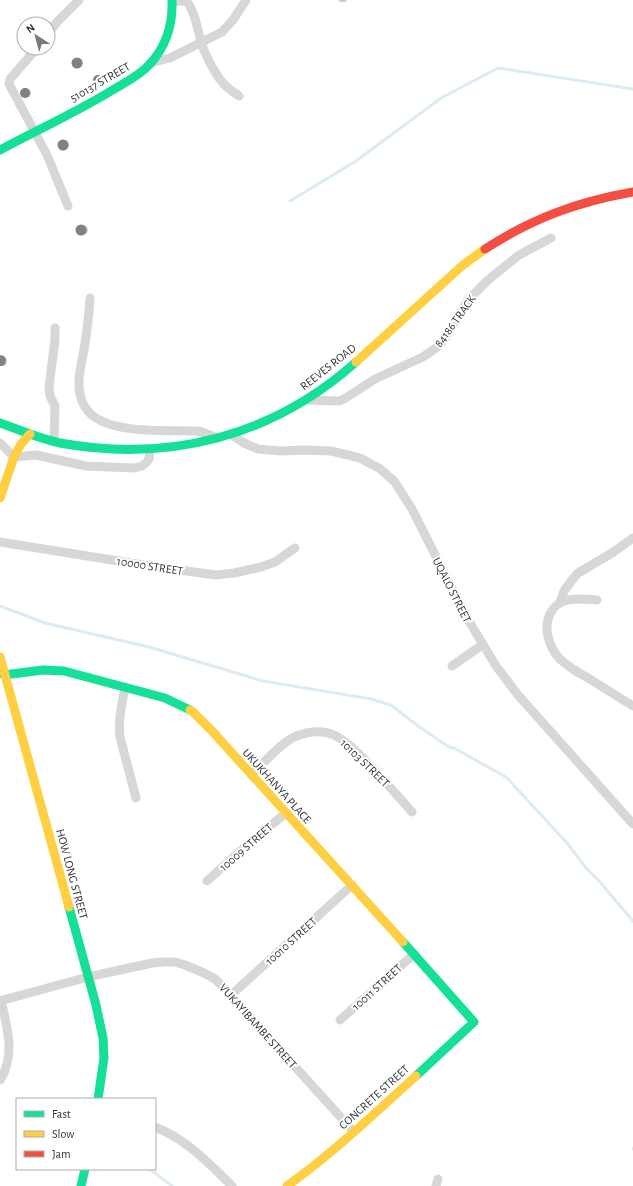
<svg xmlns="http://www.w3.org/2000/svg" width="633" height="1186" font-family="'Alegreya Sans',sans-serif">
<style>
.shadow{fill:#0003}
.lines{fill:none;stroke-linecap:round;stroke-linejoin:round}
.stream{stroke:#ddebf3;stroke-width:3}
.building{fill:#818181}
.street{stroke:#d7d7d7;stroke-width:9}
.fast{stroke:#16e098;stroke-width:9}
.slow{stroke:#ffcf43;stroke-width:9}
.jam{stroke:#f24e42;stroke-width:9}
.labels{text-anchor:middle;stroke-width:4;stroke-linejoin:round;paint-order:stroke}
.street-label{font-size:12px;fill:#333;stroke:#fff}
</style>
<rect width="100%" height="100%" fill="#fff"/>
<g class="shadow">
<path d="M338,0h9l-2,2h-4z"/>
<circle cx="78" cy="63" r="5"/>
<circle cx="99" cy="81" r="4.5"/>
<circle cx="26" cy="93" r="5"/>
<circle cx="64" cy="145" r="5"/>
<circle cx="83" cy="230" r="5"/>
<path d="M1,356l5,2 1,3 -1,4 -2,1 -4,-1v-8z"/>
</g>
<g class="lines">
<g class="stream">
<path d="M290,201l66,-40 85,-63 57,-30 135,21"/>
<path d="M0,606l45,17 104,24 114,34 108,18 20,6 27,21 31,21 5,1 52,29 61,66 20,26 12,12 34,40"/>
<path d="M633,1148v1"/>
<path d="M148,1169l3,1 21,16"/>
</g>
</g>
<g class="building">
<circle cx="77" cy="63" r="5.5"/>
<circle cx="98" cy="80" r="5"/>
<circle cx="25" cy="93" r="5"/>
<circle cx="63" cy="145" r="5.5"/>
<circle cx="81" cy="230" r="5.5"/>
<path d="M0,355l4,1 2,3 -1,5 -3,2h-2z"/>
</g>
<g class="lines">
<g class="street">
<path d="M172,2c5,-1 12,-2 16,1 8,12 9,25 13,38 3,12 16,38 26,46 3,3 8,6 12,9"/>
<path d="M48,34l9,-12 22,-22"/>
<path d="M37,48l-27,31 -1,5 38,71 21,51"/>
<path d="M150,63l20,-5 52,-26 11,-12 13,-20"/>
<path d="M90,298c-1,18 -3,34 -6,52 -2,11 -6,25 -5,36 0,11 5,23 14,30 24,18 75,14 104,15l5,1 15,6"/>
<path d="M307,400l32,1 5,-2 31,-20 48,-22 13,-9 9,-9 23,-39 20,-20 31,-25 32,-17"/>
<path d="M232,435l12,8 14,6 22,2 24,-1 27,1 17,4 12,3 11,6 8,4 15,13 18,28 55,109 29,48 22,29 115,129"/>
<path d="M54,441l1,-35 -5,-10 -1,-9 6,-47v-12"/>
<path d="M0,443l14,14 22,-2 50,11 48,2 8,-2 5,-4 2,-3 1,-9"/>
<path d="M0,542l143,23 73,10 18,-2 27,-6 14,-5 20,-14"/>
<path d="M597,600c-18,-1 -38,-5 -47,14 -7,14 -1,34 10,45 8,8 19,14 28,19 15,9 30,19 45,28"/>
<path d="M560,602l4,-11 8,-11 6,-7 34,-20 21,-15"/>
<path d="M452,666l30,-21"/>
<path d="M125,687c-3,17 -7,33 -5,50l16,61"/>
<path d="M251,775c12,-11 27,-29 41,-37 12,-6 29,-9 42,-3 12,6 23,17 33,27 15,16 30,33 45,50"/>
<path d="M207,881l41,-37 38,-31"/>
<path d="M230,996l122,-111"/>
<path d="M0,1001l88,-24 64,-14 13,-1h10l10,3 19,8 11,6 9,9 130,144"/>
<path d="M340,1020l74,-66"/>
<path d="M0,1080c16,-24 7,-54 1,-79"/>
<path d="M155,1127c31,12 54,36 77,59"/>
<path d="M436,1186l2,-7"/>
</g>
<g class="fast">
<path d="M0,150c37,-20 75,-37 111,-59 13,-8 28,-15 38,-26 17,-18 24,-41 23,-65"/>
<path d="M0,423c20,7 40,16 60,20 110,20 213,-7 296,-81"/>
<path d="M4,675l39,-5 21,1 101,27 25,12"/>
<path d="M69,907l27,98 7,33 1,20 -6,41"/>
<path d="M403,942l71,80 -58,54"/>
<path d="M81,1186l4,-17"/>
</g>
<g class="slow">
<path d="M356,362l107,-97 22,-16"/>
<path d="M0,498l14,-41 7,-13 9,-10"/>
<path d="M0,657l69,250"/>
<path d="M190,710l3,2 19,19 191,211"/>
<path d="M287,1186c46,-33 87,-72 129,-110"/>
</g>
<path class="jam" d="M485,249c48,-31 92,-47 148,-57"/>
</g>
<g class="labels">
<g class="street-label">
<text transform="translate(100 82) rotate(-30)" y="4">510137 STREET</text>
<text transform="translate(455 321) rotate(-54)" y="4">84186 TRACK</text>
<text transform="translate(328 367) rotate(-38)" y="4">REEVES ROAD</text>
<text transform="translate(150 566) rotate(9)" y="4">10000 STREET</text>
<text transform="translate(452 590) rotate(63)" y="4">UQALO STREET</text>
<text transform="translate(365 763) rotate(44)" y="4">10103 STREET</text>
<text transform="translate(277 786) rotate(48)" y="4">UKUKHANYA PLACE</text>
<text transform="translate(246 847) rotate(-41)" y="4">10009 STREET</text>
<text transform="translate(72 874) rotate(75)" y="4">HOW LONG STREET</text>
<text transform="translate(291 941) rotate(-42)" y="4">10010 STREET</text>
<text transform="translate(377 987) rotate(-42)" y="4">10011 STREET</text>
<text transform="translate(258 1026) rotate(48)" y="4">VUKAYIBAMBE STREET</text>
<text transform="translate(374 1097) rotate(-42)" y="4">CONCRETE STREET</text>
</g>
</g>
<rect x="16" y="1098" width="140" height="72" fill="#ffffff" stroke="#adadad"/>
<rect x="24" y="1111" width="20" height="6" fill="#16e098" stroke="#adadad"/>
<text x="52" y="1118" font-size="12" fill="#333333">Fast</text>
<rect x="24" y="1131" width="20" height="6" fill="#ffcf43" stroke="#adadad"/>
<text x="52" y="1138" font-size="12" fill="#333333">Slow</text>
<rect x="24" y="1151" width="20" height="6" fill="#f24e42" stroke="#adadad"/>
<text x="52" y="1158" font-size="12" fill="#333333">Jam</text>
<g transform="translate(36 36) rotate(324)"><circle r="19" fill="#ffffff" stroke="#adadad"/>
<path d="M0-3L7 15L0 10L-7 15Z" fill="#7a7a7a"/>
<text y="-6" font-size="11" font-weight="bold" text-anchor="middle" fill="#333333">N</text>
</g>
</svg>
